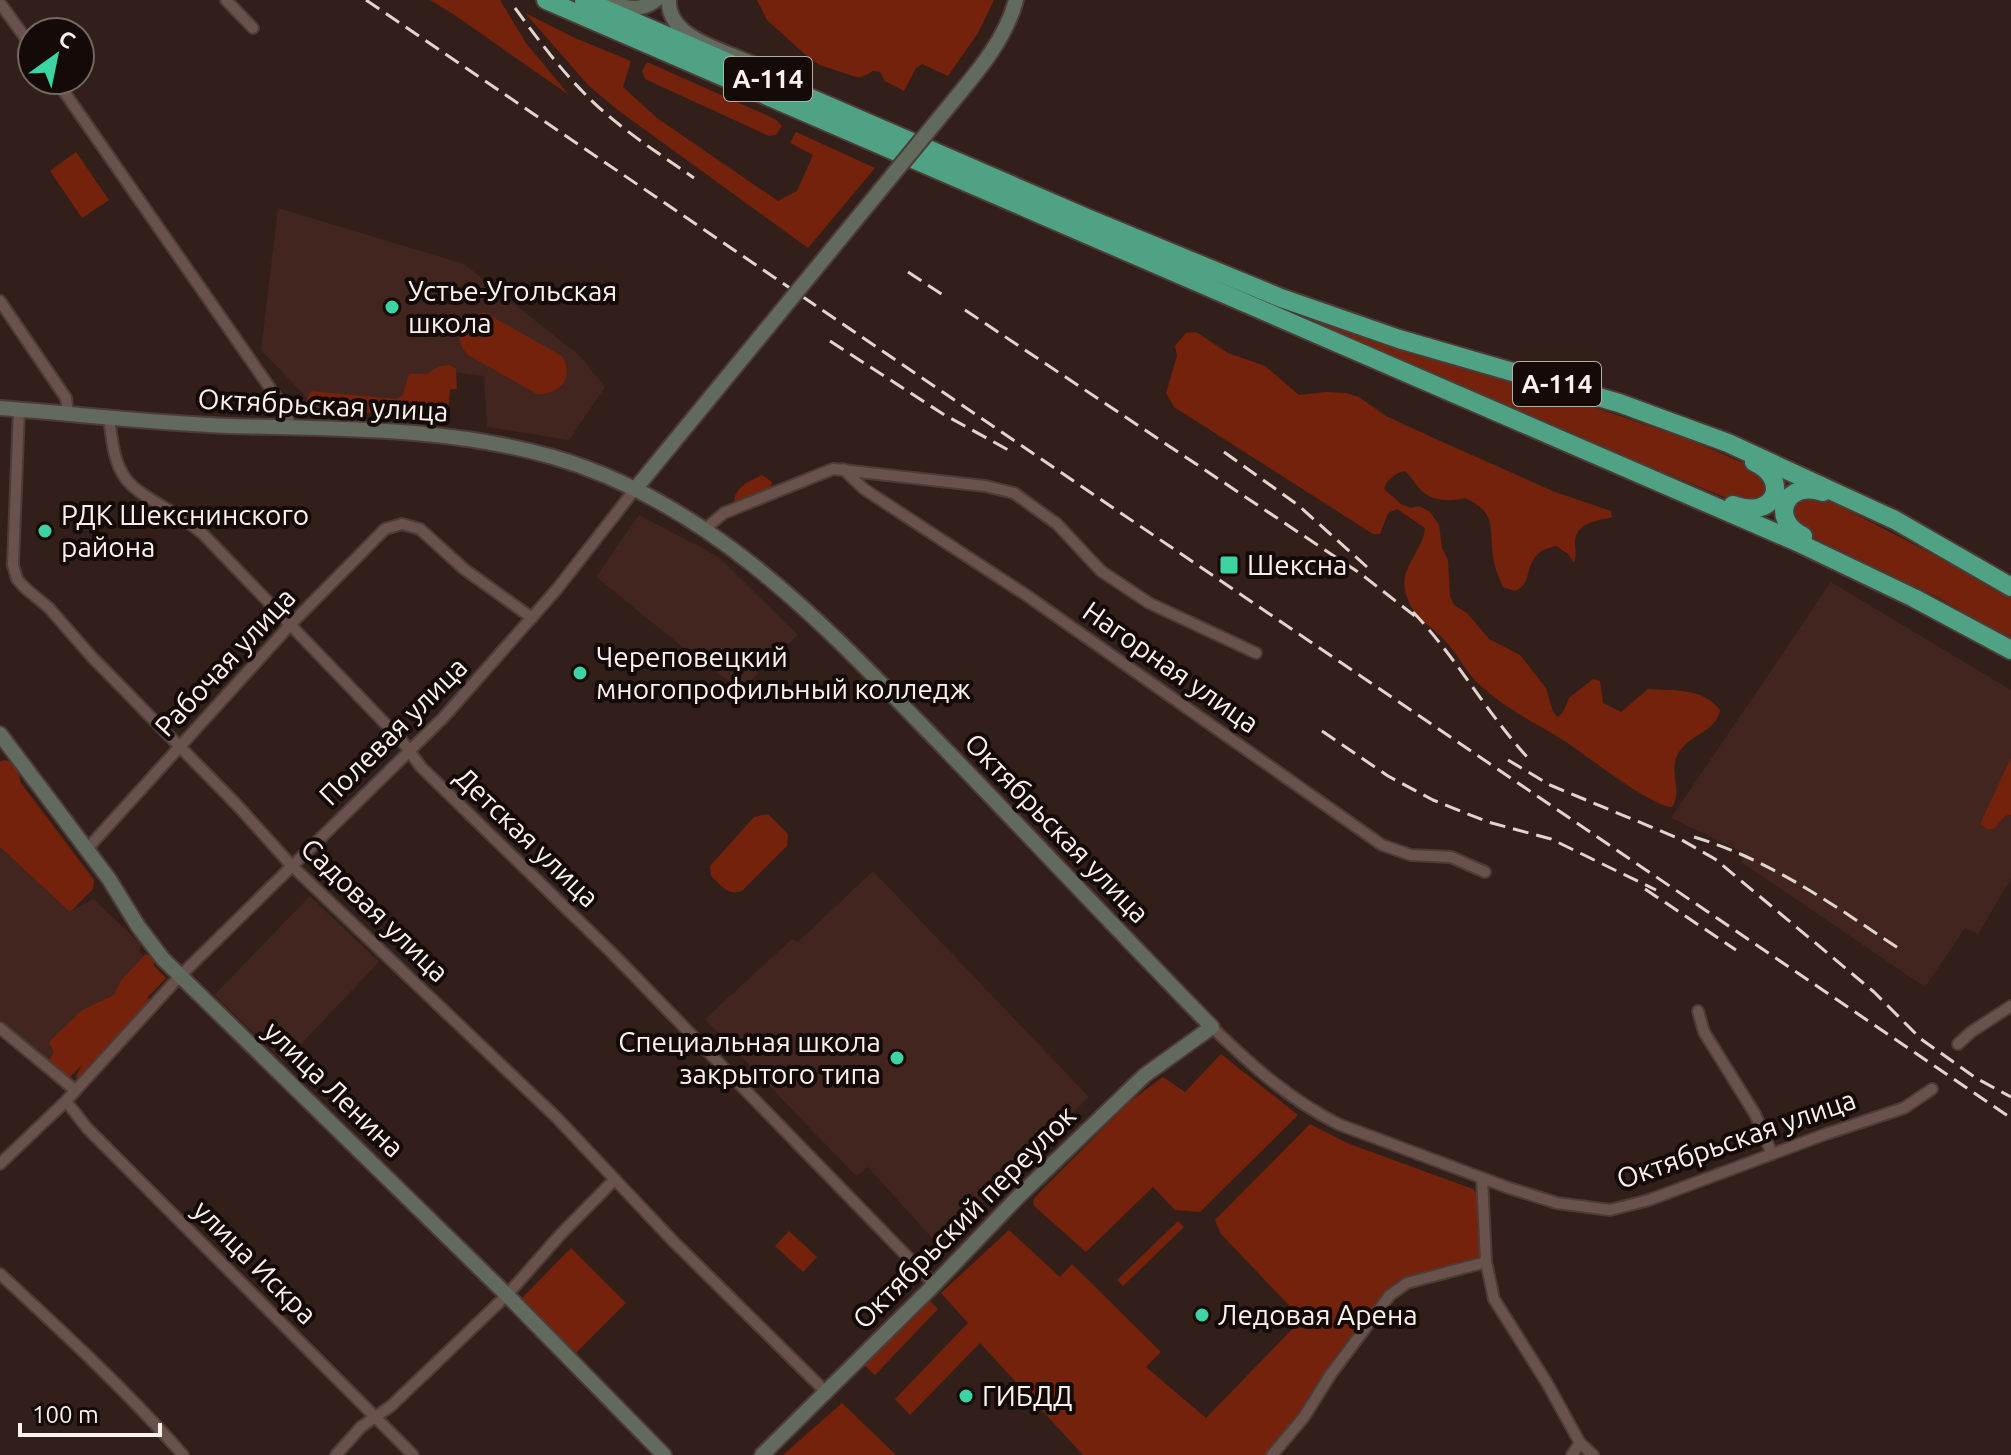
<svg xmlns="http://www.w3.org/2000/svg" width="2011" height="1455" font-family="Ubuntu,sans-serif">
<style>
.built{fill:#41251e}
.green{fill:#74220b}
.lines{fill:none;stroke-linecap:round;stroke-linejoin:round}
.street-casing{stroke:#4c3b37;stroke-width:14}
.secondary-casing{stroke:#4c3b37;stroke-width:18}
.highway-casing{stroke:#4c3b37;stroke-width:22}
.street{stroke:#69524b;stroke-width:10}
.secondary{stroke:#616a5c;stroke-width:14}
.highway{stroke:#4fa283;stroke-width:18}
.rail{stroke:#e1d4d0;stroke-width:3;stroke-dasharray:16 8;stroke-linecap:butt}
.secondary-bridge-casing{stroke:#4c3b37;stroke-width:18;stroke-linecap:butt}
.secondary-bridge{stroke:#616a5c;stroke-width:14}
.poi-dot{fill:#3dd4a3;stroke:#140b09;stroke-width:3}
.labels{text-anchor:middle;stroke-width:8;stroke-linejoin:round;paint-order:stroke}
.shield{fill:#140b09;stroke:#b7aca9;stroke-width:2}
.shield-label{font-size:26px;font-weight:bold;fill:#fdf1ee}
.poi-label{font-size:28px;fill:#fdf1ee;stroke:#140b09;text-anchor:start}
.street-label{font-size:28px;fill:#fdf1ee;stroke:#140b09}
</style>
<rect width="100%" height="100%" fill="#331f19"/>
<g class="built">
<path d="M278,208l186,56 116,92 25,31 -36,53 -82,-13 -3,-51 -41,-5 -6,47 -126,-16 -50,-52z"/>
<path d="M639,515l80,42 79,78 -57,55 -45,-32 -100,-81z"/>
<path d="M1831,582l180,108v68l-9,23 4,35 5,-1v64l-33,55 -13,-6 -40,59 -184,-125 4,-9 -74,-35z"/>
<path d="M0,847l70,65 23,-13 49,46 -3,6 27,27 -98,101 -68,-58z"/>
<path d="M873,871l216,226 -151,148 -70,-78 -12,9 -151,-157 87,-80 6,3z"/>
<path d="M310,896l69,66 -95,100 -70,-67z"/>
</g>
<g class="green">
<path d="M430,0h70l26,43 43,52 -116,-81z"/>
<path d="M757,0h237l-16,33 -30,43 -26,-12 -6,4 -12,23 -19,-10 -5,-9 -7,-1 -11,6h-6l-36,-12 -11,-7 -42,-38z"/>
<path d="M525,13l50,25 56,23 -8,26 34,31 121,83 19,-10 16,-36 -23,-12 6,-11 79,36 -67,80 -189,-137 -30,-25z"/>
<path d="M647,62l128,57 7,7 -6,9 -7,1 -124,-57 -3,-8z"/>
<path d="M76,152l33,48 -27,18 -32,-47z"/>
<path d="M1171,263l522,178 71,31 3,26 -26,6 -206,-84z"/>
<path d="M484,312l78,44c13,21 -2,39 -25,38l-69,-39c-12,-13 -11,-23 -1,-37z"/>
<path d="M1196,332l32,21 37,13 34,29 26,-3 21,1 13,4 27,19 52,24 117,52 56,19 1,6c-14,4 -36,5 -37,25 0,9 2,12 -1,21l-6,-9 -12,-8c-37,7 -19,36 -41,45l-12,-4c-4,-10 -9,-20 -10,-31 -4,-30 4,-43 -28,-58 -13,4 -34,3 -43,-7 -7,-6 -10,-14 -17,-20 -9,1 -19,10 -21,18l17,15 10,4 8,-2 11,6 9,13 3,23 6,12 2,36 4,9 13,8 22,26 31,16 26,33 7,24 5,5 5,-5 6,-14 24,-19 7,2 3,22 18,9 27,-23c26,2 54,-2 72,21 -4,23 -33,24 -43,46 -8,18 6,34 -5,51 -21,0 -87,-53 -109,-67 -29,-18 -57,-31 -82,-54 -14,-12 -22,-30 -34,-43 -10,-12 -27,-22 -35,-35 -3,-4 -5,-12 -7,-17 -5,-24 18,-40 20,-63l-28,-19 -9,4 -8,21h-7l-199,-127 -8,-14 11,-37 -2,-10 11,-13z"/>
<path d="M450,365l6,4 1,20h-7l-2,23 -4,8 -134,-13 -4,-7 5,-9 85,8 6,-3 7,-22h17l14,-8z"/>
<path d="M762,475l10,7 -1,6 -33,13h-4c2,-15 16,-20 28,-26z"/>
<path d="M1817,494l194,101v45l-72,-42 -135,-65 -14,-24 4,-9z"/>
<path d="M2011,758v57l-6,1 -11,13h-7l-7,-5z"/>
<path d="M3,760c14,1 15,12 18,23l73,97 -1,9 -23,23 -70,-65v-85z"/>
<path d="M768,814l20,20 -1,12 -44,44c-13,8 -22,-5 -32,-14l-1,-10 44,-49z"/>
<path d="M146,954l8,4v8l12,12 -19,20 3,1 -1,7 -71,74 -2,-4 6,-11 -14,14 -22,-16 8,-10 -5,-11 33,-32 32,-15 8,-16z"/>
<path d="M1221,1054l77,61 -98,97 -25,-2 -22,-23 -67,65 -52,-46 -1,-6 6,-7 90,-91 34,-25 22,15z"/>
<path d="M1310,1124l37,19 126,46 5,6 -1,27 4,37v4l-73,14 -19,14 -97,134 -25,30h-184l-103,-112 -70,72 -15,-16 73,-76 -27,-30 68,-63 51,47 12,-13 89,88 -15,15 60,51 96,-99 -81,-85 -6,-14z"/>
<path d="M1178,1221l6,6 -61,59 -6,-6z"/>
<path d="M789,1231l28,26 -14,15 -28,-26z"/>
<path d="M571,1248l55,55 -51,51 -55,-54z"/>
<path d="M930,1301l8,8 -63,66 -11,-10z"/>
<path d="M842,1403l54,52h-113z"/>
</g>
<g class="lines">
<g class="street-casing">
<g id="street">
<path d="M226,0l27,28"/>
<path d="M0,3l32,44"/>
<path d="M56,80l230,331 4,16"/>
<path d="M0,301l66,97 2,16"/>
<path d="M19,410l-6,155 4,14 7,8 25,21 42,48 146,149 54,60 266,253 116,123 152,150"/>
<path d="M109,418c3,20 4,44 17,61 15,20 57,35 78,56l198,206 19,26 192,187 321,330"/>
<path d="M843,469l21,20 162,106 356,250 29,10 40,2 34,15"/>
<path d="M705,529l19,-16 109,-44 152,17 29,7 43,31 44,47 48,32 107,50"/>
<path d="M87,849l203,-224 95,-96 17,-5 18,5 44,40 68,49"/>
<path d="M1698,1011l6,21 51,82 17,40"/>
<path d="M1212,1027c40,39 77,72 126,97l171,64 48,15 53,7 39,-10 177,-66 78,-26 28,-19"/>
<path d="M0,1028l75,62"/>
<path d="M1958,1044l13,-12 40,-26"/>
<path d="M66,1101l21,27 326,327"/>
<path d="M0,1164l66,-63 113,-124 264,-259 114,-129 79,-101"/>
<path d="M1482,1178l4,84 8,37 53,84 33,60 -8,12"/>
<path d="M0,1274c63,58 126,116 183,181"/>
<path d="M1580,1443l13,12"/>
<path d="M336,1455l25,-28 30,-21 116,-111 53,-60 55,-56"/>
<path d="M1272,1455l32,-38 27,-43 59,-79 17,-12 79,-21"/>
</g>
</g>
<g class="secondary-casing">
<g id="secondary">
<path d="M669,0c-2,38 54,50 82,63"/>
<path d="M608,1c18,8 32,11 48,-1"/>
<path d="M954,100c25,-30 52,-62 62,-100"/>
<path d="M0,408c77,6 153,15 230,18 109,3 217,1 323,31 163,47 279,176 394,294 89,92 176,185 265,276l-67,48 -127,122 -89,93 -167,165"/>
<path d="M636,488l123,-150"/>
<path d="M0,734l109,145 29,47 25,33 344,336 157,160"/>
</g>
</g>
<g class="highway-casing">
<g id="highway">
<path d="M546,0l1251,542 117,56 97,52"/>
<path d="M584,0l503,218 194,80 118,41 220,64 109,40 167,77 116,67"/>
<path d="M1733,505c43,16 58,-26 21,-43"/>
<path d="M1803,536c-35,-17 -17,-57 20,-44"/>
</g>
</g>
<use href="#street" class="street"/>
<use href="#secondary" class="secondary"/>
<use href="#highway" class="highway"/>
<g class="rail">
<path d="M366,0l1645,1118"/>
<path d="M515,8c22,30 44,60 71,87 31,32 71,57 108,83"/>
<path d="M908,272l35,23"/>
<path d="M965,310l396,264 59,46"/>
<path d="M830,341l113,73 69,38"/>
<path d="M1224,452l74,53 69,62"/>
<path d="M1413,612c43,45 73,100 115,146"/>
<path d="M1322,731l66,45 45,24 55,22 63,17 105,51"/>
<path d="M1508,760l42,25 130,54 35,20 159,133 47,47 55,39 35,19"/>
<path d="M1694,837c77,23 141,69 207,113"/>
<path d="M1645,889l91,61"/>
</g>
<g class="secondary-bridge-casing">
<path id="secondary-bridge" d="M759,338l195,-238"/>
</g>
<use href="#secondary-bridge" class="secondary-bridge"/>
</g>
<g class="poi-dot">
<circle cx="392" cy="307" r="8"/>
<circle cx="45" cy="531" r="8"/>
<rect x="1219" y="555" width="20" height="20" rx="4"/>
<circle cx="580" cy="673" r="8"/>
<circle cx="897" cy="1058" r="8"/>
<circle cx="1202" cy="1315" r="8"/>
<circle cx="966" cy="1396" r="8"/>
</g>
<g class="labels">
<g class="shield">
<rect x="724" y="57" width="88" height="44" rx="6"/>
<rect x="1513" y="362" width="88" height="44" rx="6"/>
</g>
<g class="shield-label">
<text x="768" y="88">А-114</text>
<text x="1557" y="393">А-114</text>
</g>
<g class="poi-label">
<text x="408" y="301">Устье-Угольская<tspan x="408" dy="32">школа</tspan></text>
<text x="61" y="525">РДК Шекснинского<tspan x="61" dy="32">района</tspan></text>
<text x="1247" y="575">Шексна</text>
<text x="596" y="667">Череповецкий<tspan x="596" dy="32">многопрофильный колледж</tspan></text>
<text x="881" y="1052" text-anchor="end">Специальная школа<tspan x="881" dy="32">закрытого типа</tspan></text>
<text x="1218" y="1325">Ледовая Арена</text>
<text x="982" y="1406">ГИБДД</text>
</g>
<g class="street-label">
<text transform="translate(323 405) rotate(3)" y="10">Октябрьская улица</text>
<text transform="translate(225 662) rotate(-47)" y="10">Рабочая улица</text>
<text transform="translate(1171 667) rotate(35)" y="10">Нагорная улица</text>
<text transform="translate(393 731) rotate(-45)" y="10">Полевая улица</text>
<text transform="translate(1057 828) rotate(46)" y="10">Октябрьская улица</text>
<text transform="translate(527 837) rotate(44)" y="10">Детская улица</text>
<text transform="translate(375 910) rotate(44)" y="10">Садовая улица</text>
<text transform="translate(334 1089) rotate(44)" y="10">улица Ленина</text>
<text transform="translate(1736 1139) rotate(-19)" y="10">Октябрьская улица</text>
<text transform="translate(964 1217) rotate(-45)" y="10">Октябрьский переулок</text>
<text transform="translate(255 1262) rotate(45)" y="10">улица Искра</text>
</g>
</g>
<g transform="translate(56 56) rotate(33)"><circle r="38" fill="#140b09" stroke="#716765" stroke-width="2"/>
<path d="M0-6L14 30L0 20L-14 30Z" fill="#3dd4a3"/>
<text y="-12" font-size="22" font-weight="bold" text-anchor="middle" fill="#fdf1ee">С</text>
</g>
<path d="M20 1423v12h140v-12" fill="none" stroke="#fdf1ee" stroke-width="4"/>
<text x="32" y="1423" font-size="24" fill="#fdf1ee" stroke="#140b09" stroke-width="6" paint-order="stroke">100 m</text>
</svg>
